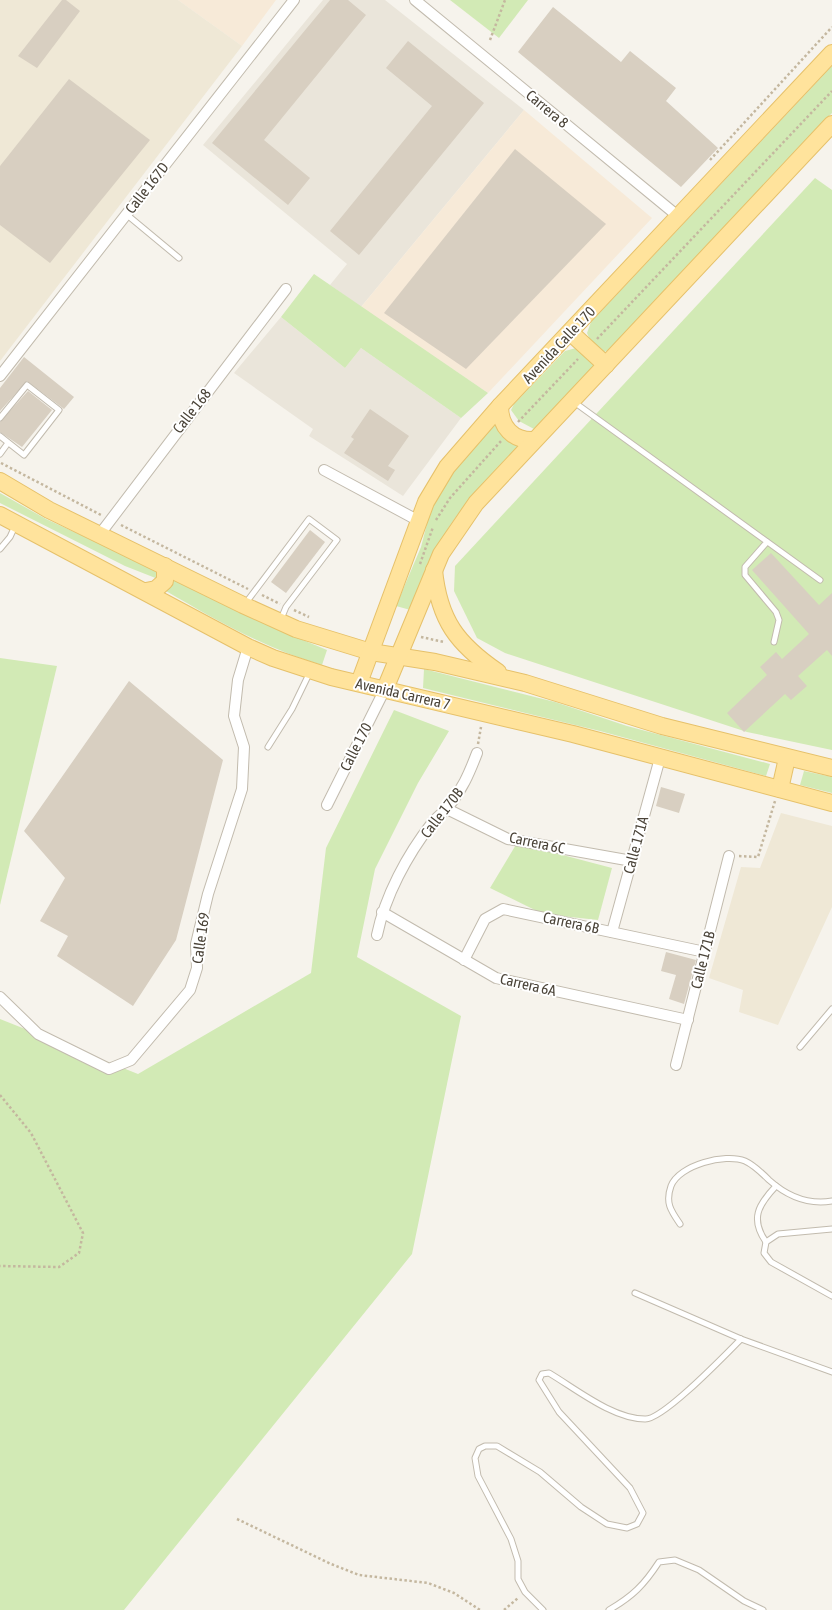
<svg xmlns="http://www.w3.org/2000/svg" width="832" height="1610" font-family="'Asap Condensed',sans-serif">
<style>
.residential{fill:#eae5da}
.commercial{fill:#f7ead8}
.education{fill:#efe8d6}
.green{fill:#d2eab5}
.building{fill:#d8cfc1}
.lines{fill:none;stroke-linecap:round;stroke-linejoin:round}
.lane-casing{stroke:#c2bbae;stroke-width:7}
.street-casing{stroke:#c2bbae;stroke-width:12}
.primary-casing{stroke:#e6c16a;stroke-width:18}
.path{stroke:#c4b79f;stroke-width:2.5;stroke-dasharray:2.5 2.5;stroke-linecap:butt}
.lane{stroke:#fff;stroke-width:5}
.street{stroke:#fff;stroke-width:10}
.primary{stroke:#ffe39c;stroke-width:16}
.labels{text-anchor:middle;stroke-width:4;stroke-linejoin:round;paint-order:stroke}
.street-label{font-size:15px;fill:#4b4439;stroke:#fff}
</style>
<rect width="100%" height="100%" fill="#f6f3ec"/>
<g class="residential">
<path d="M323,0h62l139,110 -163,197 -31,-22 17,-21 -144,-119z"/>
<path d="M281,317l64,51 16,-20 100,70 -58,78 -94,-60 4,-7 -79,-56z"/>
</g>
<g class="commercial">
<path d="M178,0h98l-34,46z"/>
<path d="M524,110l128,108 -164,175 -127,-86z"/>
</g>
<g class="education">
<path d="M0,0h178l64,46 -242,315z"/>
<path d="M781,813l51,13v81l-54,118 -39,-13 4,-22 -34,-12 32,-111 19,1z"/>
</g>
<g class="green">
<path d="M450,0h78l-29,38z"/>
<path d="M832,66v47l-223,237 -5,2 -14,-12 -3,-7 4,-11z"/>
<path d="M815,178l17,12v560l-85,-18 -242,-79 -28,-15 -23,-47 1,-25z"/>
<path d="M314,274l174,119 -27,25 -100,-70 -16,20 -64,-51z"/>
<path d="M576,348l18,15 -1,7 -59,59 -15,-8 -8,-11 3,-6 51,-53z"/>
<path d="M495,425l9,13 15,8c-25,28 -54,54 -73,86 -15,24 -23,52 -32,79l-18,-5 25,-59 8,-31 14,-31 18,-25z"/>
<path d="M0,493l46,26 113,52 -1,8 -33,-13 -125,-63z"/>
<path d="M175,578l92,47 60,25 -5,15c-56,-16 -106,-45 -156,-74z"/>
<path d="M0,658l57,8 -57,239z"/>
<path d="M424,669l131,33 72,24 143,38 -4,12 -166,-45 -177,-43z"/>
<path d="M394,710l55,21 -31,52 -43,86 -18,88 104,59 -49,238 -288,356h-124v-591l138,55 173,-101 15,-125z"/>
<path d="M804,771l28,6v16l-32,-8z"/>
<path d="M517,843l95,25 -14,52 -55,-6 -53,-26z"/>
</g>
<g class="building">
<path d="M62,0h4l14,11 -43,57 -19,-12z"/>
<path d="M330,0h18l18,15 -102,125 46,38 -22,27 -76,-62z"/>
<path d="M553,7l68,55 9,-11 46,37 -10,13 52,47 -37,39 -163,-135z"/>
<path d="M408,41l76,62 -125,152 -29,-24 102,-125 -46,-38z"/>
<path d="M69,79l81,61 -100,123 -50,-38v-59z"/>
<path d="M515,149l91,75 -140,145 -82,-56z"/>
<path d="M24,357l50,40 -10,12 -37,-28 -27,30v-23z"/>
<path d="M28,391l24,19 -30,37 -22,-15v-10z"/>
<path d="M370,409l39,27 -21,30 7,4 -7,11 -44,-28 10,-14 -3,-2z"/>
<path d="M310,530l15,12 -39,51 -15,-11z"/>
<path d="M771,553l48,52 13,-12v63l-5,-6 -29,26 9,10 -16,14 -6,-6 -41,38 -17,-19 40,-38 -7,-8 16,-15 6,7 27,-25 -57,-64z"/>
<path d="M129,681l94,79 -47,180 -43,66 -76,-50 11,-20 -28,-15 25,-43 -41,-47z"/>
<path d="M661,787l24,7 -6,19 -23,-7z"/>
<path d="M666,952l30,8 -12,44 -15,-5 7,-24 -15,-4z"/>
</g>
<g class="lines">
<g class="lane-casing">
<g id="lane">
<path d="M126,214l53,44"/>
<path d="M574,402l246,178"/>
<path d="M0,418l27,-33 32,25 -35,45 -24,-19"/>
<path d="M0,454l8,-11"/>
<path d="M767,542l-22,25v8l31,37 3,8 -5,22"/>
<path d="M0,549l10,-12 5,-11"/>
<path d="M245,604l64,-85 28,21 -51,67 -5,12"/>
<path d="M268,747l24,-38 18,-37"/>
<path d="M800,1047l32,-38"/>
<path d="M680,1224c-9,-13 -15,-21 -9,-38 8,-21 54,-33 74,-25 9,4 18,13 24,19 19,17 39,25 63,21"/>
<path d="M832,1229l-54,5 -12,8 -2,11 7,9 61,34"/>
<path d="M766,1242c-16,-23 -8,-37 10,-56"/>
<path d="M635,1293l106,46 91,33"/>
<path d="M543,1610l-18,-18 -7,-13v-18l-7,-22 -33,-63 -3,-18 4,-9 6,-3h12l43,26 41,35 26,17 20,4 10,-4 6,-11 -13,-25 -71,-76 -20,-32 3,-6 7,-1c27,16 64,46 96,46 18,1 81,-65 96,-80"/>
<path d="M609,1610c24,-14 35,-25 50,-48l16,-2 24,10 45,31 19,9"/>
</g>
</g>
<g class="street-casing">
<g id="street">
<path d="M415,0l264,217"/>
<path d="M0,376l294,-376"/>
<path d="M324,470l95,51"/>
<path d="M100,534l186,-245"/>
<path d="M327,805l58,-116"/>
<path d="M447,809l61,30 124,22"/>
<path d="M382,912l114,66 192,42"/>
<path d="M612,932l48,-174"/>
<path d="M377,935c8,-39 30,-80 55,-112 5,-6 11,-10 16,-16 14,-17 21,-33 29,-54"/>
<path d="M464,960l21,-41 18,-10 202,43"/>
<path d="M0,997l38,37 71,35 22,-9 59,-70 7,-22 -1,-24 12,-50 34,-105 2,-42 -10,-31 4,-36 10,-33"/>
<path d="M676,1065l53,-209"/>
</g>
</g>
<g class="primary-casing">
<g id="primary">
<path d="M571,333l35,32"/>
<path d="M500,406c0,21 13,35 34,34"/>
<path d="M0,481l49,29 194,95 53,24 75,23 64,10 90,21 137,43 170,42"/>
<path d="M0,515l248,132 25,11 58,19 242,57 259,69"/>
<path d="M434,570c5,50 23,74 64,102"/>
<path d="M146,591l10,-2 9,-8v-15"/>
<path d="M359,683l67,-181 21,-35 53,-61 332,-353"/>
<path d="M385,689l56,-135 35,-51 356,-379"/>
<path d="M780,789l7,-31"/>
</g>
</g>
<g class="path">
<path d="M490,40l15,-40"/>
<path d="M710,160l122,-133"/>
<path d="M597,339l235,-248"/>
<path d="M518,422l60,-63"/>
<path d="M1,463l100,52"/>
<path d="M436,520l14,-22 51,-57"/>
<path d="M121,525l127,64"/>
<path d="M420,564l13,-37"/>
<path d="M262,595l18,9"/>
<path d="M294,610l15,7"/>
<path d="M421,637l23,5"/>
<path d="M478,744l3,-17"/>
<path d="M739,856l19,1 17,-56"/>
<path d="M0,1095l31,38 52,100 -4,20 -20,14 -59,-1"/>
<path d="M237,1519l94,45 28,11 69,8 26,10 26,17"/>
<path d="M504,1610l14,-12"/>
</g>
<use href="#lane" class="lane"/>
<use href="#street" class="street"/>
<use href="#primary" class="primary"/>
</g>
<g class="labels">
<g class="street-label">
<text transform="translate(547 109) rotate(40)" y="5">Carrera 8</text>
<text transform="translate(147 188) rotate(-52)" y="5">Calle 167D</text>
<text transform="translate(559 345) rotate(-47)" y="5">Avenida Calle 170</text>
<text transform="translate(192 411) rotate(-52)" y="5">Calle 168</text>
<text transform="translate(403 694) rotate(13)" y="5">Avenida Carrera 7</text>
<text transform="translate(356 747) rotate(-63)" y="5">Calle 170</text>
<text transform="translate(442 813) rotate(-52)" y="5">Calle 170B</text>
<text transform="translate(537 843) rotate(12)" y="5">Carrera 6C</text>
<text transform="translate(636 845) rotate(-75)" y="5">Calle 171A</text>
<text transform="translate(571 923) rotate(12)" y="5">Carrera 6B</text>
<text transform="translate(201 938) rotate(-82)" y="5">Calle 169</text>
<text transform="translate(703 960) rotate(-76)" y="5">Calle 171B</text>
<text transform="translate(528 985) rotate(13)" y="5">Carrera 6A</text>
</g>
</g>
</svg>
